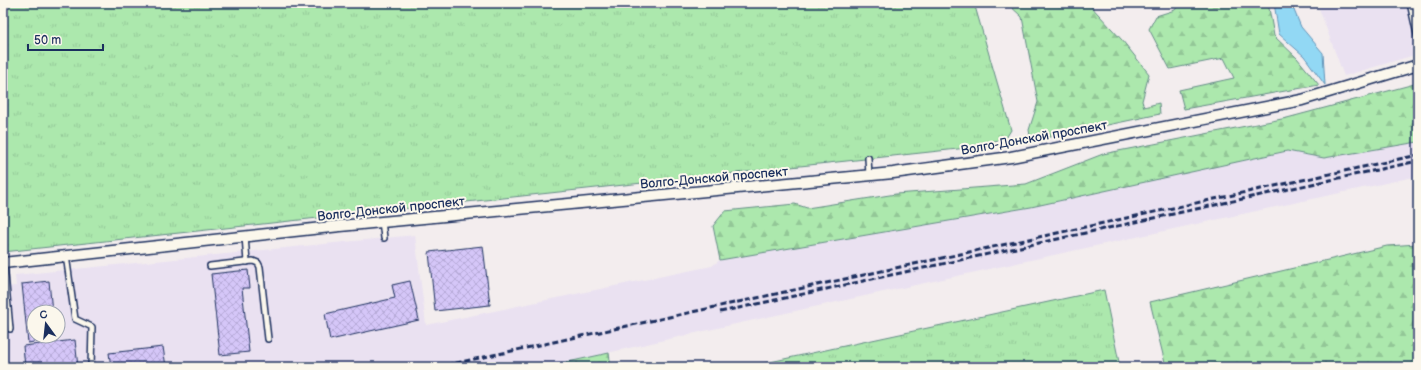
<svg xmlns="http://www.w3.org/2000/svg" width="1421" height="370" font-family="'Balsamiq Sans',sans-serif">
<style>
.built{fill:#eae1f1;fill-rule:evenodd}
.grass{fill:url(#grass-tufts);stroke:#648c86}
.forest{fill:url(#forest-firs);stroke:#648c86}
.water{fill:#92d8f4;stroke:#6294b8}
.building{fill:url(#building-cross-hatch);stroke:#1b2f5e}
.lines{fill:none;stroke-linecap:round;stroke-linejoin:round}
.lane-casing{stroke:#1b2f5e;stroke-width:8}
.street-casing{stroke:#1b2f5e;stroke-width:13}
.lane{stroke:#fbf7ec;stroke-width:5}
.street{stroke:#fbf7ec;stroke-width:10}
.rail{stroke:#1b2f5e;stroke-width:3;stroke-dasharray:6 3;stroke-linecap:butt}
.labels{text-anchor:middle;stroke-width:4;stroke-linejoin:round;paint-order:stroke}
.street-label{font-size:13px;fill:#1b2f5e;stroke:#fbf7ec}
</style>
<defs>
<pattern id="grass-tufts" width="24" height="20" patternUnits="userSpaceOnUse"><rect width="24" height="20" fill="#ace8ad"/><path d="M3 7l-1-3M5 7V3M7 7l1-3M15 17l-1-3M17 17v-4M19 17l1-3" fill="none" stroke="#93c797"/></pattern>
<pattern id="forest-firs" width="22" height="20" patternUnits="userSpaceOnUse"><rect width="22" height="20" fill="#ace8ad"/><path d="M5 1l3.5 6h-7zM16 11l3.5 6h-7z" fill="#93c797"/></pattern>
<pattern id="building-cross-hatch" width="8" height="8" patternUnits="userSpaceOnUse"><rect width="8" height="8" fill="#d5c6f8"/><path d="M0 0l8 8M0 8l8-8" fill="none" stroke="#b6aad7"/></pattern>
</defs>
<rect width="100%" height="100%" fill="#f3edee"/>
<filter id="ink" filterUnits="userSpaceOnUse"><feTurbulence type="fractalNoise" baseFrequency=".025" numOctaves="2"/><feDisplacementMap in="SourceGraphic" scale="8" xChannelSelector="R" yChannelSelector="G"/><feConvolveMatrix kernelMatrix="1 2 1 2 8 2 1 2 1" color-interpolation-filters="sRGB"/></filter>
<g filter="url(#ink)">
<g class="built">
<path d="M1317,3h101v51l-74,22z"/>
<path d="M1418,142v34l-687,149 -186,42h-542v-80l13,-1 -1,-11 400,-40 11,90 286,-59 8,-6 311,-53 256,-56 37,7zM34,312h24v24h-24z"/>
</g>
<g class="grass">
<path d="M3,3h971l37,127 -5,8 -39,10 -964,104z"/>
<path d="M1104,290l16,77h-373z"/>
</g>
<g class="forest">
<path d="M1007,3h81l34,37 27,34 -7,27 2,6 15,-4 1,11 -129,27 -2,-11 9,-28 -16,-85z"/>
<path d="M1180,3h85l4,5 5,28 23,22 22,27 -135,24 -5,-19 55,-12 -10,-20 -54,11 -21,-40 7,-13 19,-6z"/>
<path d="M1418,83v59l-94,16 -37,-7 -256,56 -311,53 -7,-34 12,-15 70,-7 12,4 89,-14 130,-10 77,-30 184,-36z"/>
<path d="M1418,244v123h-252l-16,-65 237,-56z"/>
<path d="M609,353l2,14h-66z"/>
</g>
<path class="water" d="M1274,3h17l10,24 22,26 2,32 -21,-29 -25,-22z"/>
<g class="building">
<path d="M483,246l7,59 -55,6 -6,-59z"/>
<path d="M248,270l2,18h-8l7,64 -29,3 -9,-81z"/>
<path d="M49,281l3,31h-18v30l-6,1 -6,-59z"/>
<path d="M410,281l9,39 -89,20 -5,-26 70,-16 -3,-13z"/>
<path d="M75,340l3,27h-53l-2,-21z"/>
<path d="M163,347l3,20h-55l-2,-14z"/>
</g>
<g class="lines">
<g class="lane-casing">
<g id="lane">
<path d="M1410,3l8,36"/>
<path d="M868,158l1,17"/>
<path d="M382,221l2,17"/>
<path d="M245,236l2,26"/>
<path d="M66,255l9,64 17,8 -1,40"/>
<path d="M4,263l6,66"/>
<path d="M210,266l43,-5 5,2 2,4 8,72"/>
</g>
</g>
<g class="street-casing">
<path id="street" d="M3,263l337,-37 553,-53 118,-16 291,-57 116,-35"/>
</g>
<use href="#lane" class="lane"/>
<use href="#street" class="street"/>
<g class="rail">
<path d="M720,312l698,-151"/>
<path d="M438,367l980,-212"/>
</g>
</g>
</g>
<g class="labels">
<g class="street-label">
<text transform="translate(1034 137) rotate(-10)" y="5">Волго-Донской проспект</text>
<text transform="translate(714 177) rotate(-5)" y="5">Волго-Донской проспект</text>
<text transform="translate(391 208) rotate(-6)" y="5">Волго-Донской проспект</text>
</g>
</g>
<rect width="1421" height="370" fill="none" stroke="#fbf7ec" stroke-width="16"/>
<rect x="8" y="8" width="1405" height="354" fill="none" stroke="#1b2f5e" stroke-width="1.5" filter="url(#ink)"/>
<g transform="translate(46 324) rotate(345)"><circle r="19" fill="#fbf7ec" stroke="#a1a7b3"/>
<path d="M0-3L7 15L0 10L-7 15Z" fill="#1b2f5e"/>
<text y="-6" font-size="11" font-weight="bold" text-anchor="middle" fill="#1b2f5e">С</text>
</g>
<path d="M28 44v6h75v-6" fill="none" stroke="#1b2f5e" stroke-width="2"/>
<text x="34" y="44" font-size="12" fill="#1b2f5e" stroke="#fbf7ec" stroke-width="3" paint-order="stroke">50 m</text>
</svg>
